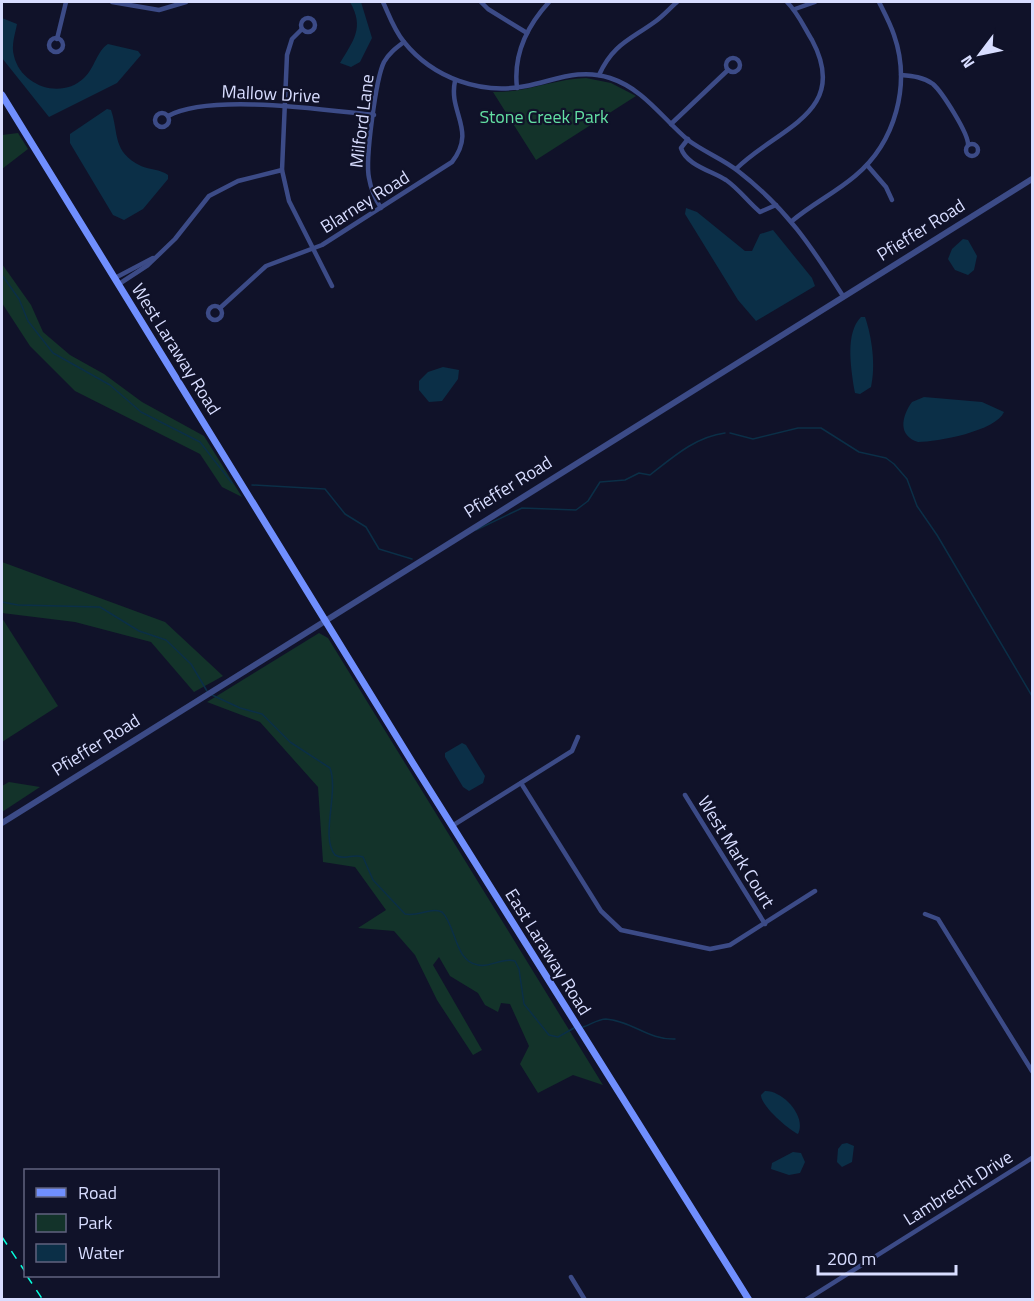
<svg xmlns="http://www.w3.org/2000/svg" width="1034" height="1301" font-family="'Titillium Web',sans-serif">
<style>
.green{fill:#13332a}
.water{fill:#0b2f47}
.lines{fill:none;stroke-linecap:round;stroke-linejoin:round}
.stream{stroke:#0b2f47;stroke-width:1.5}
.minor{stroke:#3c4b87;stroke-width:4.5}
.tertiary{stroke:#3c4b87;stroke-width:6}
.secondary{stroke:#708ffe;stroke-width:7}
.rail{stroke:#06fdda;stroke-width:1.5;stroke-dasharray:9 8;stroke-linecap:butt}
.labels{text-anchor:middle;stroke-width:4.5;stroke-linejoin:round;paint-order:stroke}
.street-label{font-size:18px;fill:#d8ddff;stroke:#101229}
.park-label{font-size:18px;fill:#63e0a3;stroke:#101229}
</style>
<rect width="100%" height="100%" fill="#101229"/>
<g class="green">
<path d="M586,78l25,5 25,13 -100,64 -43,-68c32,1 61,-13 93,-14z"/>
<path d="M18,133l10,16 -26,20v-34z"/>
<path d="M2,264l29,41 12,27 27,23 34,19 38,28 62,34 38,61 -20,-10 -22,-33 -125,-63 -45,-45 -28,-43z"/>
<path d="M2,562l163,60 58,54 -29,16 -43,-50 -76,-20 -73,-9z"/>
<path d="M2,618l56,88 -56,36z"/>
<path d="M319,633l9,5 275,447 -30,-10 -35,18 -18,-29 9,-18 -19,-42 -9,-1 -3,9 -13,-7 -7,-12 -28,-17 -11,-19 -6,8 49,85 -9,5 -36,-55 -22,-45 -21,-24 -36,-3 28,-18 -31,-43 -32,-5 -5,-75 -58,-65 -53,-20z"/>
<path d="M9,782l31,5 -38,25v-26z"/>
</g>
<g class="water">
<path d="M350,2h11l11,36 -12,24 -9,5 -11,-4c13,-22 25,-35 10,-61z"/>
<path d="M2,18l15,6c-2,11 -6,21 -3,32 7,30 47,44 70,22 11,-10 12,-26 24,-34l30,7 3,4 -24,28 -68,34 -47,-59z"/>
<path d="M107,109l4,1c8,23 1,42 30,56 9,4 19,3 27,9v4l-25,30 -19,11 -11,-5 -43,-72v-9z"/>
<path d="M686,208l11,4 48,39h7l8,-17 13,-4 39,48 3,8 -59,35 -18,-21 -53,-86z"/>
<path d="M963,239l5,1 9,16 -3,14 -6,5 -13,-5 -7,-11 4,-10z"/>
<path d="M861,317h4c7,20 11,49 6,70l-11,7 -5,-1 -1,-5c-3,-21 -9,-55 7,-71z"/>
<path d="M443,367l16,3 -1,9 -16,22 -13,1 -10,-12v-9l9,-9z"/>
<path d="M924,397l58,5 22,10c-8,19 -67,30 -86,30 -20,-6 -17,-25 -6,-40z"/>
<path d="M462,743l4,2 19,31 -2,7 -14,8 -6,-4 -18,-30v-4z"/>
<path d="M765,1091c17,-1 42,25 33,43 -9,-4 -37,-28 -37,-39z"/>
<path d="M847,1143l7,3 -2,16 -10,5 -5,-5 1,-13 4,-5z"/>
<path d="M793,1152l8,1 4,9 -5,11 -11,2 -18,-6 1,-6z"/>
</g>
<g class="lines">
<g class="stream">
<path d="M2,275l17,24 9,22 25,32 57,32 31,27 59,30 32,41"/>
<path d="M730,433l23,6 45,-11h23l38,24 27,6 8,6 13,15 10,27 20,29 95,161"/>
<path d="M252,485l73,4 20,25 21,13 13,22 33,10"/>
<path d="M476,530l46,-22 54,2 12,-9 12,-19 25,-2 14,-7 11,2c23,-18 45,-38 75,-42"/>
<path d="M2,602l16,3 82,2 39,24 27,9 25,24 16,27"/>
<path d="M212,695l28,13 22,6 28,28 40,26c9,25 -10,69 5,87 10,6 18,-2 28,2l10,23 32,34c14,3 24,-7 37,-2 14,13 12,49 36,53 12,3 24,-8 37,-4l4,8 5,35 25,31 9,2 16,-9"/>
<path d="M583,1027c7,-2 15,-8 23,-8 26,2 42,21 69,20"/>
</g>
<g class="minor">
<path d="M112,2l47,8 27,-8"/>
<path d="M383,2c6,13 11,28 21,40 29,36 77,53 122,44 30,-6 54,-18 84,-8 34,11 52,40 78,62 16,12 35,19 50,31 48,37 73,75 105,125"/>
<path d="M481,2l7,7 39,24"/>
<path d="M795,9l20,-7"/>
<circle cx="308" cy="25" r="7"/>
<path d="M302,29l-10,10 -5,16 -5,115 7,31 43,85"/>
<circle cx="56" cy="45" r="7"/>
<path d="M57,39l9,-37"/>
<circle cx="733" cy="65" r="7"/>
<path d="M599,75c14,-31 31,-35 57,-54 8,-6 14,-13 21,-19"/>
<path d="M901,75c12,1 22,2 32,9 9,8 36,50 35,61"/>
<path d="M517,88c-4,-34 10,-62 32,-86"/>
<circle cx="162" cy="120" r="7"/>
<path d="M168,116c42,-23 156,-6 206,-1"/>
<path d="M671,124l57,-54"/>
<path d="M688,139l-7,9c5,17 31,23 45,32 13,9 22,22 34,32l16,-7"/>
<circle cx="972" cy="150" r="6"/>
<path d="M867,165l19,22 6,13"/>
<path d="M736,169c41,-41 115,-56 76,-129 -8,-13 -14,-27 -25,-38"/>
<path d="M381,208c-6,-9 -10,-18 -12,-30 -4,-18 7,-100 15,-116 5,-9 12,-14 20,-20"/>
<path d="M792,221c20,-17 43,-28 63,-45 41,-34 56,-92 39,-141 -4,-12 -10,-23 -15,-33"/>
<path d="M115,278l38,-20"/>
<path d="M119,284l29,-19 27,-26 34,-43 29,-15 44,-11"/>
<circle cx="215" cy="313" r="7"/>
<path d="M220,308l46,-42 56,-21 130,-83c25,-32 -4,-49 3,-81"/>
<path d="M521,783l80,128 20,19 89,19 20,-4 85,-54"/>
<path d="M685,795l80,129"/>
<path d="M452,826l120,-75 6,-14"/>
<path d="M925,914l13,5 94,152"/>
<path d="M571,1277l14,23"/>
<path d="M806,1300l226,-142"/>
</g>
<path class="tertiary" d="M2,823l1030,-644"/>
<path class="secondary" d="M2,95l412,670 335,535"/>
<g class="rail">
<path d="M2,1237l24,36"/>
<path d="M27,1276l16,24"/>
</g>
</g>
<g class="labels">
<g class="street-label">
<text transform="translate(271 94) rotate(3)" y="6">Mallow Drive</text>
<text transform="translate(362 121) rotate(-83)" y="6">Milford Lane</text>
<text transform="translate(365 202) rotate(-32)" y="6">Blarney Road</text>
<text transform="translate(921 230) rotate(-32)" y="6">Pfieffer Road</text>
<text transform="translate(176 349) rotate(58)" y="6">West Laraway Road</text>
<text transform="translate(508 487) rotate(-32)" y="6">Pfieffer Road</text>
<text transform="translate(96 745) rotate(-32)" y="6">Pfieffer Road</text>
<text transform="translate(736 852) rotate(58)" y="6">West Mark Court</text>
<text transform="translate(548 952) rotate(58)" y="6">East Laraway Road</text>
<text transform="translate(958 1188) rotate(-32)" y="6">Lambrecht Drive</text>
</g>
<g class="park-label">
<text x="544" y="123">Stone Creek Park</text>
</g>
</g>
<rect width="1034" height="1301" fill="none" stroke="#d8ddff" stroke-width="6"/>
<rect x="24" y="1169" width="195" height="108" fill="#101229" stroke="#60637f" stroke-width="1.5"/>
<rect x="36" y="1188" width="30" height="9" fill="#708ffe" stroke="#60637f" stroke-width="1.5"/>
<text x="78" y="1199" font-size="18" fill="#d8ddff">Road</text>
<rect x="36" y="1214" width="30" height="18" fill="#13332a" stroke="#60637f" stroke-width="1.5"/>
<text x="78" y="1229" font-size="18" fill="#d8ddff">Park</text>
<rect x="36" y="1244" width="30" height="18" fill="#0b2f47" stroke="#60637f" stroke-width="1.5"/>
<text x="78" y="1259" font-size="18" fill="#d8ddff">Water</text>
<g transform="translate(980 54) rotate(238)" stroke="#101229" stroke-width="4.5" paint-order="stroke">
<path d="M0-4.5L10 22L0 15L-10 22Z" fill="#d8ddff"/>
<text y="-9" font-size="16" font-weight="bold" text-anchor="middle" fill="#d8ddff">N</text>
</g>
<path d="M818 1265v9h138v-9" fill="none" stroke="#d8ddff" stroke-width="3"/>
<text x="827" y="1265" font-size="18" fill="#d8ddff" stroke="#101229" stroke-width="4.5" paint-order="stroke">200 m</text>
</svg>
